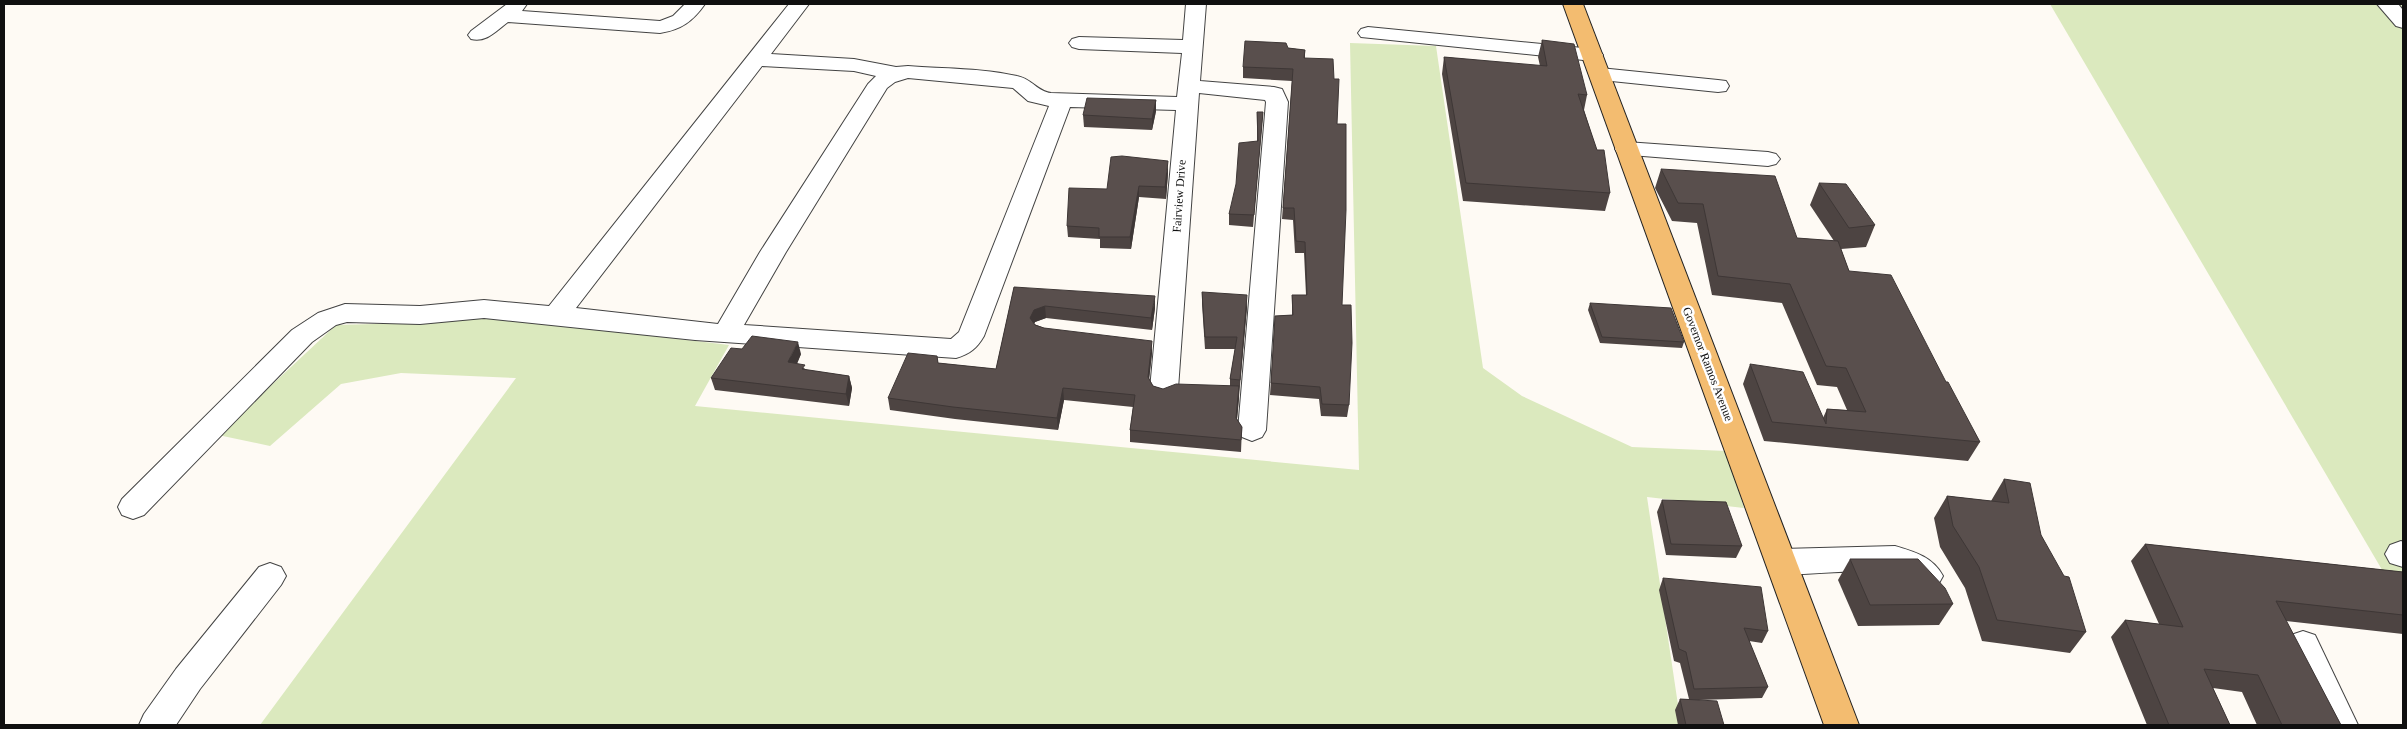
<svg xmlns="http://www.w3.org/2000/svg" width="2407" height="729" font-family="Georgia,serif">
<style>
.green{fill:#dbe9be}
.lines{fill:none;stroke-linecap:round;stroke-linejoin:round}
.minor-casing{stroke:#434343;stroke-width:2}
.major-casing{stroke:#212121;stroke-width:2}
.minor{fill:#fff;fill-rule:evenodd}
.major{fill:#f3bc70;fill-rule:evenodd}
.wall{fill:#4d4442}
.shaded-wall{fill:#3e3736}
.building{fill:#594f4d;stroke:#3e3736}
.labels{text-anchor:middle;stroke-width:5;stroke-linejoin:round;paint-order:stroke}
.street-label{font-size:12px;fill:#101010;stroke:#fff}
</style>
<rect width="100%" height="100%" fill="#fefaf4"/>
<g class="green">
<path d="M2050,4h353v578l-15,-2z"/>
<path d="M1350,43l86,3 47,322 39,28 110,51 94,4 18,57 -97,-11 34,228h-1421l256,-347 -115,-5 -60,11 -71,62 -52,-11 118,-110 76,-2 63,-6 72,6 182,22 -34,61 664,64z"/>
</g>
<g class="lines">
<g class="minor-casing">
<g id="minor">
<path d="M507,4h20l-5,7 138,10 13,-5 12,-12h20c-12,17 -24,26 -45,29l-152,-11c-12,9 -22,21 -37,17l-3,-4 3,-4z"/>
<path d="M789,4h20l-38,50 83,5 42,8 12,-1c36,3 74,2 109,10 15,3 21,16 34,17l126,4 5,-44 -103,-4 -7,-2 -3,-4 3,-4 7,-2 104,3 3,-36h20l-6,77 74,6 8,2 6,13 -22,328 -4,7 -10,4 -10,-4 -4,-7 28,-328 -1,-2 -66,-7 -21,296 -4,7 -10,3 -10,-3 -4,-7 26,-279 -106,-3 -86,229c-7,12 -14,18 -28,22l-261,-18 -211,-22 -64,6 -73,-2 -11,3 -24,17 -168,173 -11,4 -11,-4 -4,-8 4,-8 170,-169 26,-17 27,-9 75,2 64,-6 65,6zM762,66l92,5 22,5 -8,8 -108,168 -42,72 -142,-16zM908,78l105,10 15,13 21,5 -90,226 -8,7 -207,-14 42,-73 101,-164 8,-6z"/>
<path d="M2377,4h21l5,6v18l-7,-2z"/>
<path d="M1368,27l225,22 7,2 3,4 -3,4 -7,2 -232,-24 -3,-4 3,-4z"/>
<path d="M1600,68l118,12 8,1 3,5 -3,5 -8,1 -126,-13 -3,-5 3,-5z"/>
<path d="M1626,142l142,10 8,2 4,5 -4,5 -8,2 -150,-12 -3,-5 3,-5z"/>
<path d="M2401,541l2,1v25l-13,-4 -5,-9 5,-9z"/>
<path d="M1895,546c20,6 38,11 48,30l-5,9c-27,9 -25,-12 -44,-13 -37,-3 -75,2 -112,3l-11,-4 -5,-9 5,-9 11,-4z"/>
<path d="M270,563l11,4 5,9 -5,9 -81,104 -24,36h-37l5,-11 32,-45 83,-102z"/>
<path d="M2303,631l12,4 43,90h-34l-38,-80 5,-10z"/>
</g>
</g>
<g class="major-casing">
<path id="major" d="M1563,4h20l276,721h-35z"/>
</g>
<use href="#minor" class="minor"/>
<use href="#major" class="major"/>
</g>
<g class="wall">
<path d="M1542,40l45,55 -3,15 26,83 -5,18 -142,-10 -21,-127 2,-17 96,9 -2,-9z"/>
<path d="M1288,48l17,2v8l32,66 5,181 7,100 -2,12 -26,-1 -2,-17 -49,-4 5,-79 17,-1v-20h14l-2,-42h-9l-2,-33 -11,-1 10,-138 -49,-3v-11z"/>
<path d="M1156,100v11l-4,19 -68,-3 -1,-12z"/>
<path d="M1257,112h6l-10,115 -24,-2v-11l28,-73z"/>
<path d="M1661,169l136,69 37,3 -24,-36 9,-22 56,42 -9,22 -25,2 8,22 97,111 34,60 -12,19 -204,-20 -21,-57 7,-20 73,54 4,-9 20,1 -10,-23 -20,-2 -35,-82 -70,-8 -15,-72 -25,-2 -17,-33z"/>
<path d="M1168,173l-2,26 -27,-2 -8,52 -31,-1v-9l-32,-2 -1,-11 40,-37z"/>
<path d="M1014,287l141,21 -3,22 -106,-12 -11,4 -1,2 10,4 108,25 -3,26 4,7 10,3 67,-3v-7l5,-30h-30l-3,-45v-12l45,15 -10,112 5,8 -1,25 -111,-10v-12l3,-23 -69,-7 -6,30 -103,-11 -65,-9 -2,-12 49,-42 1,7 58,6z"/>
<path d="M1590,303l94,39 -2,6 -82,-5 -12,-33z"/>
<path d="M801,354l-4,10 10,6 42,6 3,12 -3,18 -134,-16 -4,-12z"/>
<path d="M2004,479l37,56 45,97 -16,21 -88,-12 -17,-53 -25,-41 -6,-29 13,-22 44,5z"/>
<path d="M1662,500l80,46 -6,12 -70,-3 -9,-43z"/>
<path d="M2145,544l258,28v62l-117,-13 55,104h-84l-15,-33 -29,-4 17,37h-83l-36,-88 14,-17 34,4 -28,-63z"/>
<path d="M1850,559l103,45 -14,21 -81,1 -20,-46z"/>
<path d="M1663,578l105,53 -6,12 -13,-2 19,46 -6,11 -63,2 25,25h-46l-3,-15 5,-11h9l-9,-36 -6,-2 -15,-71z"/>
</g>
<g class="shaded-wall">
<path d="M1156,100v11l-4,19v-11z"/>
<path d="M1168,161v12l-2,26 -1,-12z"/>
<path d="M1139,186v11l-8,52 -1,-12z"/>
<path d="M1247,295v12l-8,85 1,-12z"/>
<path d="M1155,296v12l-3,22 -1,-12z"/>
<path d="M1045,306l1,12 -11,4 -4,8 -1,-12 4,-8z"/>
<path d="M1152,341v12l-4,36v-12z"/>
<path d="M798,342l3,12 -9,20 -4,-12z"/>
<path d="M849,376l3,12 -3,18 -3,-12z"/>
<path d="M1239,386v12l-3,32v-12z"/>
<path d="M1063,388l1,12 -6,30 -1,-12z"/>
</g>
<g class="building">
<path d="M1542,40l32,4 13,51 -9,-1 19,56h7l6,43 -144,-10 -22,-126 103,9z"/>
<path d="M1245,41l41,2 2,5 17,2 -1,8 29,1 1,20h5l-2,45h9v86l-4,95h9l1,38 -3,62 -27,-1 -2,-17 -49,-4 4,-67 18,-1 -1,-20h15l-2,-53 -9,-1 -2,-33h-11l10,-139 -50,-2z"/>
<path d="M1087,98l69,2 -4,19 -69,-4z"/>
<path d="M1257,112h6l-9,103 -25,-1 7,-30 3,-41 19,-2z"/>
<path d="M1122,156l46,5 -3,26 -26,-1 -9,51h-31v-9l-32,-2 2,-38 38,1 4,-32z"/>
<path d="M1661,169l114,7 22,62 41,3 11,30 42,4 55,107h2l32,60 -208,-20 -22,-58 53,8 23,52 1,-15 39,3 -20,-44 -20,-2 -36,-82 -72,-8 -15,-72 -25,-1z"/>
<path d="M1819,183l27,1 29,41 -26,3z"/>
<path d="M1014,287l141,9 -4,22 -106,-12 -11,4 -4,8 5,7 9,3 108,13 -4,36 5,9 10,3 13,-5 63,2 -3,32 6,9 -1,13 -111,-10 5,-35 -72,-7 -6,30 -104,-11 -65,-9 20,-45 29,3 1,7 58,6z"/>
<path d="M1202,292l45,3 -7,85 -10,-1 7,-42h-32z"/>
<path d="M1590,303l81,5 13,34 -82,-5z"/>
<path d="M752,336l46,6 -10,20 17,3 -3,4 47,7 -3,18 -135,-16 20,-30 11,1z"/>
<path d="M2004,479l26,4 11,52 23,41 5,1 17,55 -89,-12 -18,-53 -26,-41 -6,-30 62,7z"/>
<path d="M1662,500l64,2 16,44 -71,-2z"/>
<path d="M2145,544l258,28v43l-127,-14 65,124h-59l-24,-50 -54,-6 26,56h-61l-44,-105 58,7z"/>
<path d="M1850,559h68l27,29 8,16 -83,1z"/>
<path d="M1663,578l98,9 7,44 -24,-3 24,59 -74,2 -8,-37 -7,-3z"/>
<path d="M1680,699l37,2 7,24h-38z"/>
</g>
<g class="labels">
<g class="street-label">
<text transform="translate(1179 196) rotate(-86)" y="4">Fairview Drive</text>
<text transform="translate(1708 364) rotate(69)" y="4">Governor Ramos Avenue</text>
</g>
</g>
<rect width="2407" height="729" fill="none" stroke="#101010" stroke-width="10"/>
</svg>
